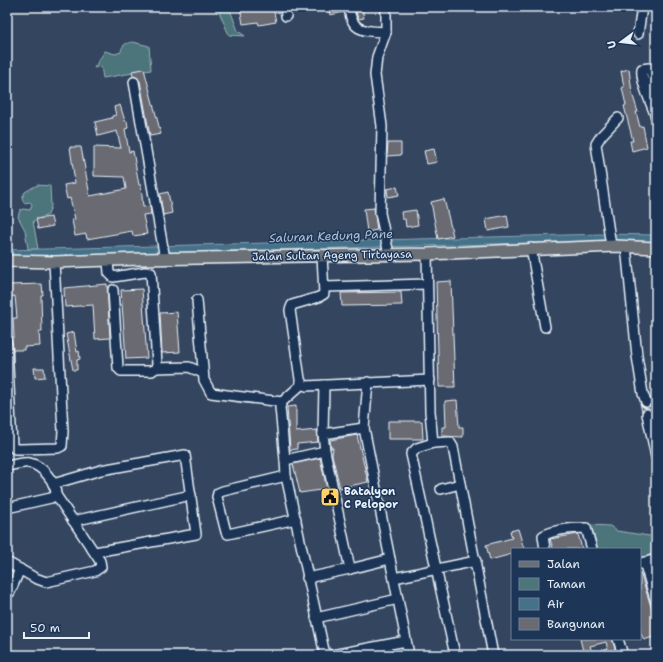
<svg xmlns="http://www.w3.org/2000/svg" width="663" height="662" font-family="'Shantell Sans',sans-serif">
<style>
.green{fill:#4c757a;stroke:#9ab3b9}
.water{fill:#457189;stroke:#86a4b5}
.building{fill:#6a6a73;stroke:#e8f1f8}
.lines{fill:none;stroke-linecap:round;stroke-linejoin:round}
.minor-tunnel{stroke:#4f5f76;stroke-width:9;stroke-dasharray:9 4.5;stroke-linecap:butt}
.minor-casing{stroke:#e8f1f8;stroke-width:12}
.major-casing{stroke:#e8f1f8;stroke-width:14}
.minor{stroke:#1d3557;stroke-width:9}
.major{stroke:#6b6f75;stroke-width:11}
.labels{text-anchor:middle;stroke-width:3;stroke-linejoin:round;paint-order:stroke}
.street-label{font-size:11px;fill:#e8f1f8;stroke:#1d3557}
.poi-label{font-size:11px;font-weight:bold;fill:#e8f1f8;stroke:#1d3557;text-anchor:start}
.water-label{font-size:12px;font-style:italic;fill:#afc4d1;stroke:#1d3557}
</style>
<rect width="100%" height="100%" fill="#34455f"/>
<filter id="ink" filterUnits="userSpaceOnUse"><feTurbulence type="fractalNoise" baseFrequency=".025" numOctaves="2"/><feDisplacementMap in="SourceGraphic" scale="8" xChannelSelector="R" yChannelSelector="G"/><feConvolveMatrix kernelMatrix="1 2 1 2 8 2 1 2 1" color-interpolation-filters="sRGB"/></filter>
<g filter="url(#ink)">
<g class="green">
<path d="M217,7h12l9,24 7,5 -16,-1z"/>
<path d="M133,42l16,4 2,24 -48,8 -2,-12 -7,2 11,-17 10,3 6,-2c1,-7 4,-9 12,-10z"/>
<path d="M37,185l13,1 1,20 -3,9 -15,6 5,28h-10l-3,-19 -7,-13 2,-7 3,-1 7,1 2,-6 -2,-2 -6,1 -2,-5 3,-6z"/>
<path d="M591,525l19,1 7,5 39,6v16l-16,5v-9h-42z"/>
</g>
<path class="water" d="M602,234l54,1v7l-54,-1 -595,16v-7z"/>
<g class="building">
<path d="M240,7h33l3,15 -17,3 -1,-3 -15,2z"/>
<path d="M328,7h15l1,5 -14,3z"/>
<path d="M355,7h7l2,11 -6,1z"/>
<path d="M144,69l17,65 -11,2 -10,-55 -4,-4 -3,-1 -1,-5z"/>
<path d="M629,69l3,24 6,19h-2l4,15 3,-1 4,21 -15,4 -2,-10h3l-9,-35 2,-1 -4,-17 2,-1 -3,-16z"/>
<path d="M120,105l5,16h2l1,7 -3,1 4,23 4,-1 6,34h2l2,22 7,-1 1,8 -8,1 4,19 -14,2 -1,-5 -45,8 -1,-5 -11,2 -3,-16 3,-1 -5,-21 -3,1 -3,-14 11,-2 -5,-36h11l9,49 36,-7 -2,-12 -30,-1v-29l27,1 -4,-17 -19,5 -3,-14 17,-4v-2l4,-1 -2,-8z"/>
<path d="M388,143h13v12l-14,1z"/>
<path d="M434,149l3,13 -10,2 -3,-13z"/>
<path d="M397,187l2,8 -11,2 -1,-8z"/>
<path d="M168,192l4,21 -9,2 -3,-21z"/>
<path d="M444,199l9,37 -15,3 -7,-37z"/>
<path d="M374,208l3,22 -10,2 -3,-23z"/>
<path d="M416,210l2,15 -12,2 -1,-8h-3l-1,-7z"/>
<path d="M507,215l2,12 -21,4 -2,-12z"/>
<path d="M51,217l2,9 -15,3 -2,-10z"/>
<path d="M451,281l4,106h-16l-3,-105z"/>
<path d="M42,284l1,11h-2l1,37h-3l1,14 -16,1v3h-11l-2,-13h3l-1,-19h4l-2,-22 -6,1v-12z"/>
<path d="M107,284l3,54 -15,1 -2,-34 -28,2 -1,-19z"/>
<path d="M142,289l5,69 -21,1 -5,-69z"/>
<path d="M401,292l1,13 -60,1 -1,-13z"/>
<path d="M177,312l3,40 -18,1 -2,-40z"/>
<path d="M74,332l3,20 2,-1 1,8 -3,1v10h-4l-7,-36z"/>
<path d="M34,368h10l1,9 -10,1z"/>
<path d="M656,399v12l-3,1 -7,-4 -4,4 -2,-9 3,4 5,1 3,-3 1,-5z"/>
<path d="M457,400l2,27h4v10l-21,-1v-9h4l-1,-26z"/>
<path d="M296,406v26l21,-2 1,12 -21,2v5l-7,1 -3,-43z"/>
<path d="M388,421h34l1,18h-35z"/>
<path d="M357,435l11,47 -28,6 -8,-33 1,-7h-2l-1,-8z"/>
<path d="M320,458l7,31 -27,4 -7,-29z"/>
<path d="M518,529l6,20h-12v5l-22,6 -4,-15 26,-7 -2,-7z"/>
<path d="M578,534l4,15h-29l-3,-10z"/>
<path d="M640,572l16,50v14l-12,4 -4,-8z"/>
<path d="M580,639h32l5,16h-8l-3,-13 -16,4 3,9h-9z"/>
</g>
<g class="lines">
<path class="minor-tunnel" d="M650,413l1,-12"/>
<g class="minor-casing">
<g id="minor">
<path d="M285,7l1,9"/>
<path d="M349,7c2,25 15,24 37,25"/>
<path d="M386,7v25l-9,25 -2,18 7,51 -2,87 9,41"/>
<path d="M638,34l4,-27"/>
<path d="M134,82l31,177"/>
<path d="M648,94c4,-8 7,-17 1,-26l-7,1c-2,12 10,36 14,48"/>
<path d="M611,246l-15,-102 5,-8 17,-18"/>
<path d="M626,246l11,110 6,38 3,8"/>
<path d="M531,248l14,79"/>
<path d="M427,254l3,157 3,32 17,-1 3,5 40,208"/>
<path d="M322,255l2,39 -5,3 -27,8 -2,5 10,69 2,5 4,2 124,-6"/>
<path d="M108,261l1,12 4,4 32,-5 6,1 6,91 -1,4 -4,3h-31l-3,-3 -5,-78"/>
<path d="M325,287l102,-3"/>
<path d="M197,300l7,80 7,13 71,9"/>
<path d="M7,345l5,101 3,3h5l38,-1 4,-2 1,-15 -9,-169"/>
<path d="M156,368l33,-1 14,6"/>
<path d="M368,382l-4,46 45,227"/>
<path d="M647,414l9,43"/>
<path d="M364,428l-41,6 2,17 25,118 40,-10"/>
<path d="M323,434l1,-49"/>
<path d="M433,443l-16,5 -6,6 44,201"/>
<path d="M285,460l-5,-53 2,-5 20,-18"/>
<path d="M7,466c7,-1 16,-4 22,-3 13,2 27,19 27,32l-5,3 -44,10"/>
<path d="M286,476l-63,15 -5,2 -1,4 9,35 2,2 68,-15"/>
<path d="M53,484l48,-14 84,-15 11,79 -101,18"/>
<path d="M441,489l19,-5"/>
<path d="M73,521l118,-26"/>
<path d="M545,549l-2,-13c12,-7 29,-8 43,-8l6,21"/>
<path d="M7,562l28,16 11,4 49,-11 6,-4 -1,-6 -44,-66"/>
<path d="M644,562l12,40"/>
<path d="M640,564l16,-5"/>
<path d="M307,578l43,-9"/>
<path d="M394,578l82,-17"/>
<path d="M10,592l10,-23"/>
<path d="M316,618l82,-19"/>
<path d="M618,639l5,16"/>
<path d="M325,655l-39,-179 -1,-16 40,-9"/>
<path d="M332,655l74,-14"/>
</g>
</g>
<g class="major-casing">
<path id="major" d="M7,261l47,1 87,-3 286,-5 189,-8 40,2"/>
</g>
<use href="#minor" class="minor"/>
<use href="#major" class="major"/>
</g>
</g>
<defs>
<g id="civic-square" transform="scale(1)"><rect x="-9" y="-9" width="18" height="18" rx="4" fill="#ffd166" stroke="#1d3557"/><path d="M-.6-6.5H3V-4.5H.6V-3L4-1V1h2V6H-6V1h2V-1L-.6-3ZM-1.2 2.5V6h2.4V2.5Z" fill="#111"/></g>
</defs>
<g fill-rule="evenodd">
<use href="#civic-square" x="330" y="497"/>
</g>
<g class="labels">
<g class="street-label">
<text transform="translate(332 255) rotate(-1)" y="4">Jalan Sultan Ageng Tirtayasa</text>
</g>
<g class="poi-label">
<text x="344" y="495">Batalyon<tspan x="344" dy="13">C Pelopor</tspan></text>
</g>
<g class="water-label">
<text transform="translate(331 236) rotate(-2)" y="4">Saluran Kedung Pane</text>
</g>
</g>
<rect width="663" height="662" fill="none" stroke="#1d3557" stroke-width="24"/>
<rect x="12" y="12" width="639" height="638" fill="none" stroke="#e8f1f8" stroke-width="1.5" filter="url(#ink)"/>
<rect x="511" y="548" width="130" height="92" fill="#1d3557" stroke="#6e8097"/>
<rect x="519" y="561" width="20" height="6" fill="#6b6f75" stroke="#6e8097"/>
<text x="547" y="568" font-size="12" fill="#e8f1f8">Jalan</text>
<rect x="519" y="578" width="20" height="12" fill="#4c757a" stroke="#6e8097"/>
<text x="547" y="588" font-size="12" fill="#e8f1f8">Taman</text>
<rect x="519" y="598" width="20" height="12" fill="#457189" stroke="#6e8097"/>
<text x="547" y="608" font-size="12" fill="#e8f1f8">Air</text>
<rect x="519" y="618" width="20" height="12" fill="#6a6a73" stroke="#6e8097"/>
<text x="547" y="628" font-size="12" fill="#e8f1f8">Bangunan</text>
<g transform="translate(621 42) rotate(255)" stroke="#1d3557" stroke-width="3" paint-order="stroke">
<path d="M0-3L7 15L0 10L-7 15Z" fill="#e8f1f8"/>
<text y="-6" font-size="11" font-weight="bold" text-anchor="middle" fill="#e8f1f8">U</text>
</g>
<path d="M24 632v6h65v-6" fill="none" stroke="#e8f1f8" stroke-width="2"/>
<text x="30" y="632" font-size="12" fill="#e8f1f8" stroke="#1d3557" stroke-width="3" paint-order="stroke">50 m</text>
</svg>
